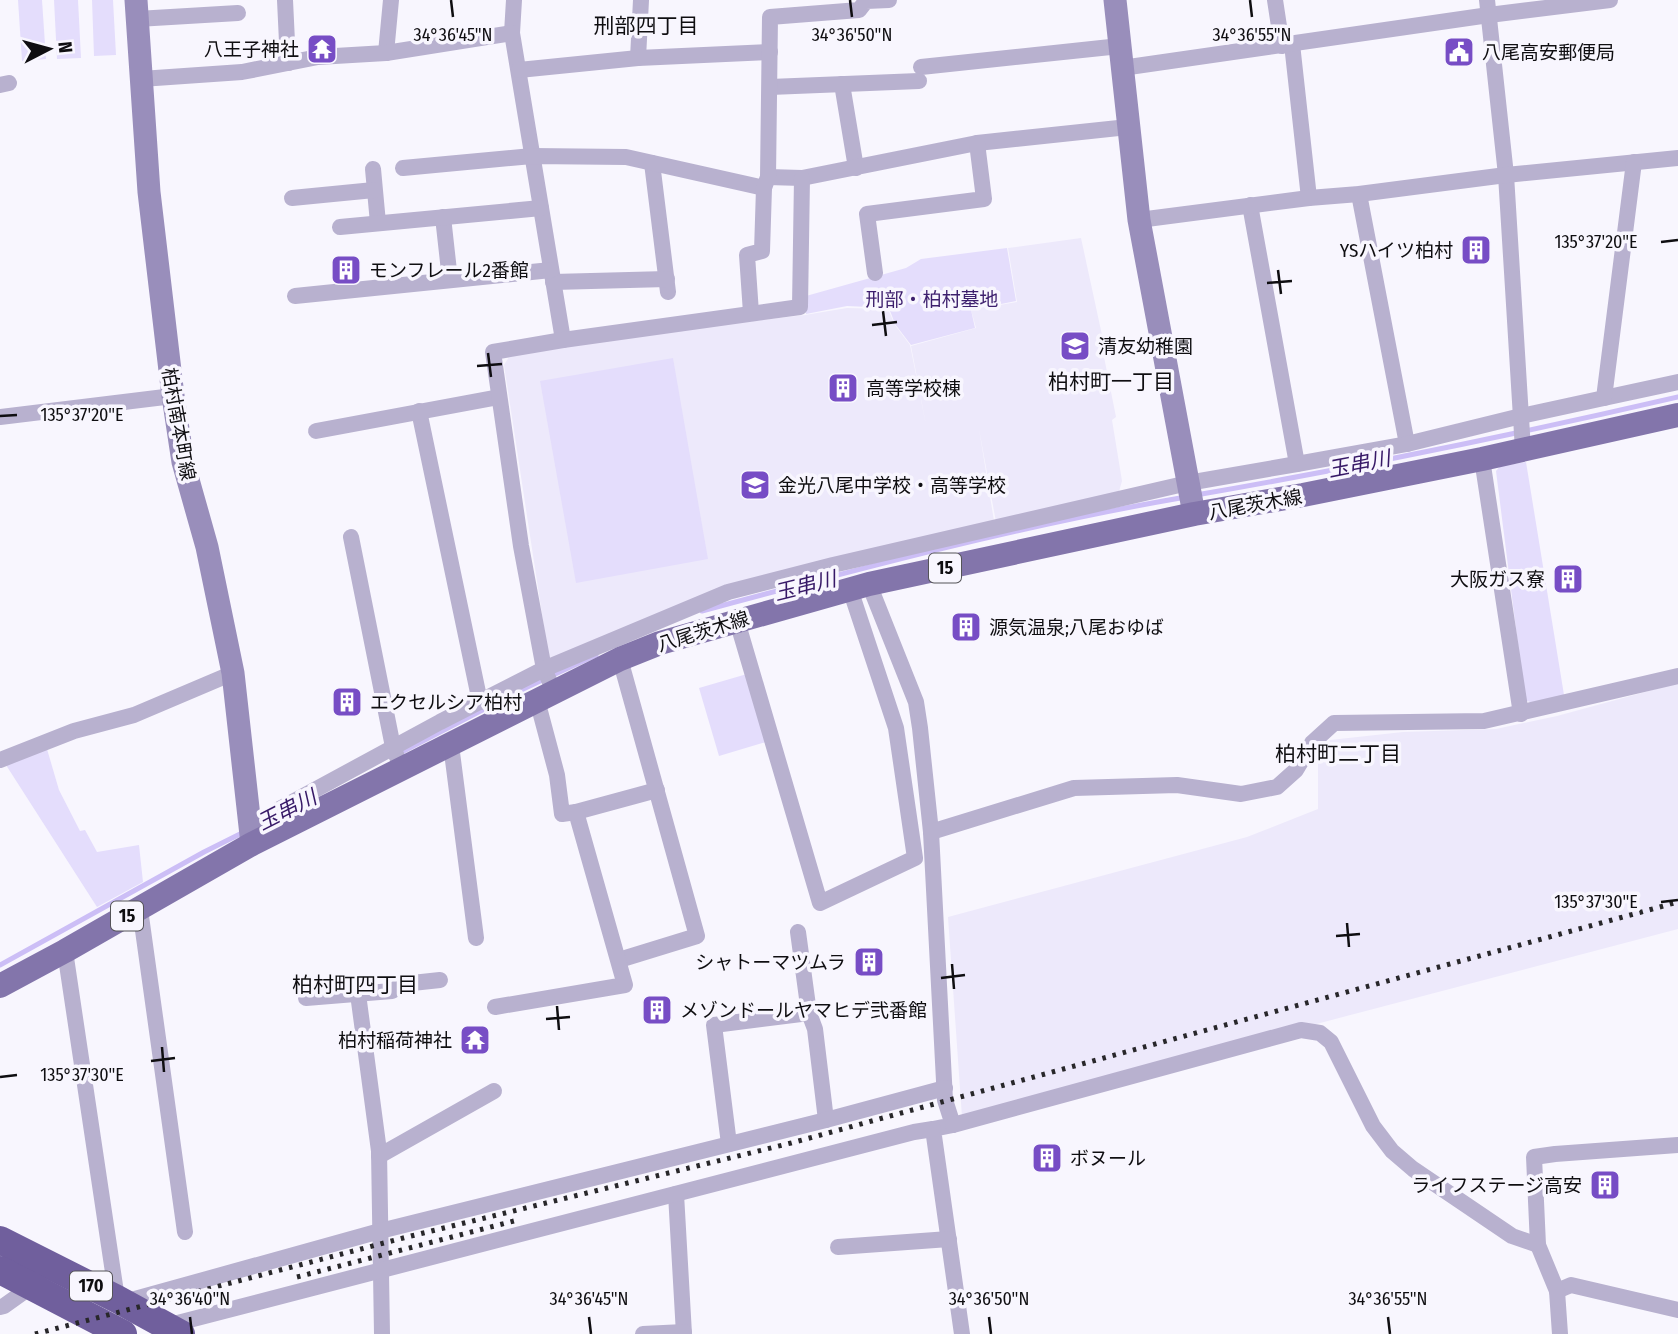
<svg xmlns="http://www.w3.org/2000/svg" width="1678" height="1334" font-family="'Fira Sans Condensed','Noto Sans JP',sans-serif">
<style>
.built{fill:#ede9fb}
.green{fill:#e4ddfc}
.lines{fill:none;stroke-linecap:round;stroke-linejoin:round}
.stream{stroke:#ccbef6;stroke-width:5}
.street{stroke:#b8b1cf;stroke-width:16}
.secondary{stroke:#998ebb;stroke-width:23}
.primary{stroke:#8375ab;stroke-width:24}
.highway{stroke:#705f9d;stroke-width:28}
.rail{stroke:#28272a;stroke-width:5;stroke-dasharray:3.5 7;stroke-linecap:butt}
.ticks{fill:none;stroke:#0f0e11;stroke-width:2.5}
.labels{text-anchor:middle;stroke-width:7;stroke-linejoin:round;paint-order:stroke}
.shield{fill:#f8f6fe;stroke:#555458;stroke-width:2}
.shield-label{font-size:18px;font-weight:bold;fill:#0f0e11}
.poi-label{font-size:19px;fill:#0f0e11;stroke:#f8f6fe;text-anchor:start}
.park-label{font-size:19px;fill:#3d1f6d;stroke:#f8f6fe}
.street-label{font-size:19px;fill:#0f0e11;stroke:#f8f6fe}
.neighbourhood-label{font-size:21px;fill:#0f0e11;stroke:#f8f6fe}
.water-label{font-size:21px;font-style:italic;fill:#371967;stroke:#f8f6fe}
.ticks-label{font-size:18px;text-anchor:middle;fill:#0f0e11;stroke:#f8f6fe;stroke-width:7;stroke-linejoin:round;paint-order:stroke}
</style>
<rect width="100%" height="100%" fill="#f8f6fe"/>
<g class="built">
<path d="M1081,238l21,97 -2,2 16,80 -4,3 10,61 -4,14 -122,27 -17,-93 16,98 -167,35 -279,98 -45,-295 5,-8 83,-17 213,-25 42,-7 41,1 7,16 15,20 16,80 -15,-79 65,-18 -5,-18 46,-8 -9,-54z"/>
<path d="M1678,683v246l-716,188 -14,-200 299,-80 71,-28v-50l12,-19 73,-8 93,-3 61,-13z"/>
</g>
<g class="green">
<path d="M18,0h24l4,59 -24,2z"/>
<path d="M54,0h24l3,58 -24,1z"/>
<path d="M92,0h21l3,55 -22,1z"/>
<path d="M1007,248l9,53 -45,9 4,18 -64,17 -16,-21 -6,-16 -42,-2 -41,8v-18l100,-28 15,-9z"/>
<path d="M673,358l35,201 -132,24 -36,-202z"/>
<path d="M1526,462l39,239 -28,4 -12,-5 -29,-229 4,-5z"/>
<path d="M747,674l19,68 -47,14 -20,-68z"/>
<path d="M47,749l12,41 21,41 5,-1 12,22 42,-7 4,37 -46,25 -91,-142z"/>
</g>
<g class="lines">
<g class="stream">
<path d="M1196,495c162,-28 322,-61 482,-98"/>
<path d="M702,611c160,-43 321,-86 484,-114"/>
<path d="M398,754l121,-63 77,-36"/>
<path d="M0,965l204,-113 42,-21"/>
</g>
<g class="street">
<path d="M285,0l3,63"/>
<path d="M514,0l-2,33 51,307"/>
<path d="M1275,0l7,46"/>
<path d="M1487,0l19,175 17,275"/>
<path d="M137,19l101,-6"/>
<path d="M1292,44l17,154"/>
<path d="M386,53l5,-53"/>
<path d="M638,58l3,-58"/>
<path d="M921,67l199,-21"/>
<path d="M1122,68l367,-53 121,-15"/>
<path d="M519,70l119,-12 132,-6"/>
<path d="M141,79l101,-7 76,-15 68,-4 126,-20"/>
<path d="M842,84l14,84"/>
<path d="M0,85l9,-2"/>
<path d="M770,87l149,-6"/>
<path d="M652,163l16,129"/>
<path d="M403,168l129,-12 94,1 138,31"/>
<path d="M373,169l5,54"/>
<path d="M768,177l34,1 175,-35 151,-16"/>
<path d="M1359,194l48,250"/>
<path d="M292,198l82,-8"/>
<path d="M1250,205l47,259"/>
<path d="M443,217l7,63"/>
<path d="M1139,220l170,-22 50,-4 147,-19 172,-17"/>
<path d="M340,227l201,-19"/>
<path d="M875,273l-8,-59 117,-15 -7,-56"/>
<path d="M553,282l114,-3"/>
<path d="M295,296l256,-26"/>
<path d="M751,313l-4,-58 15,-4 2,-63 4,-11 2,-160 89,-7 7,-9 23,-1"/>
<path d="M1604,398l74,-16"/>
<path d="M419,411l61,291"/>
<path d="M0,417l173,-21"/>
<path d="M316,431l183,-34"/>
<path d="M1482,459l39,255"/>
<path d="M351,537l42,210 4,10"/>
<path d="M869,584l47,118 4,26 11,104 14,268 8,25 -20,4 29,205"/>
<path d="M737,621l83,282 95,-45 -19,-130 -46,-139"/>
<path d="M554,691l-10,-22 -23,-123 -28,-194 70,-12 237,-33 2,-129"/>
<path d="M451,745l25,193"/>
<path d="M0,760l74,-29 60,-16 99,-42"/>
<path d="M576,812l81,-22"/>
<path d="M250,825l190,-103 104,-53 184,-77 105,-27 355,-82 109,-19 110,-20 114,-28 83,-18 30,-236"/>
<path d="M931,832l143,-44 103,-3 64,9 36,-7 19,-17 16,-27 22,-20 150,-2 194,-45"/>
<path d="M140,909l45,323"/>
<path d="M798,932l11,81 6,16 11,91"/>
<path d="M65,951l52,348"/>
<path d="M619,960l78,-24 -77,-277"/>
<path d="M358,994l21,157 3,183"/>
<path d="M306,998l86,-7 11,-7 37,-4"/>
<path d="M495,1007l130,-22 -49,-173 -14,2 -5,-39 -20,-75"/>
<path d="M953,1125l348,-95 19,3 11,9 42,84 19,25 21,18 99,67 26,9"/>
<path d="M729,1144l-15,-119 95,-12"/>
<path d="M379,1156l115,-65"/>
<path d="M676,1194l8,140"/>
<path d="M838,1247l111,-8"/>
<path d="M1557,1291l14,-6 107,25"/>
<path d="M124,1302l256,-71 446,-111 119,-32"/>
<path d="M0,1307l4,-1 28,-20 3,-3"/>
<path d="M166,1326l748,-194 19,-3"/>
<path d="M643,1334l41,-2"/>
<path d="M1560,1334l-3,-43 -19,-46 -4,-88 21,-3 123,-9"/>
</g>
<g class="secondary">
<path d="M136,0l13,192 24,204 10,66 24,85 26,126 19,171"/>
<path d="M1115,0l24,220 55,294"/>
</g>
<path class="primary" d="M0,986l65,-35 187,-107 368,-185 40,-16 209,-59 325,-70 109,-19 179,-36 196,-44"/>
<g class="highway">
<path d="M0,1240l117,59 64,35"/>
<path d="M0,1270l123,64"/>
</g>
<g class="rail">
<path d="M297,1277l217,-56"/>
<path d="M35,1334l372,-97 384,-94 887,-241"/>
</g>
</g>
<path class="ticks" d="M451,0l2,17M850,0l2,17M1250,0l2,17M1661,242l17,-2M1278,270l3,24M1267,283l25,-2M883,311l3,25M872,325l25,-3M488,353l3,24M477,366l25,-2M0,416l17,-1M1661,902l17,-2M1347,923l2,24M1336,936l24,-2M952,964l2,25M941,978l24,-3M557,1006l2,24M546,1019l24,-2M162,1047l2,25M151,1061l24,-3M0,1077l17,-2M190,1317l2,17M589,1317l2,17M989,1317l2,17M1388,1317l2,17"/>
<defs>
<g id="temple-square" transform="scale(1.575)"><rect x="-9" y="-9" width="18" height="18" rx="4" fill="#774dc5" stroke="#f8f6fe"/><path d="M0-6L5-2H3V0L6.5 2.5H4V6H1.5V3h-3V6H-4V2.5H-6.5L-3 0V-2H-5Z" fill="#fff"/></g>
<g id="civic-square" transform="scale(1.575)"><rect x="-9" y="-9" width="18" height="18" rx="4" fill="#774dc5" stroke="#f8f6fe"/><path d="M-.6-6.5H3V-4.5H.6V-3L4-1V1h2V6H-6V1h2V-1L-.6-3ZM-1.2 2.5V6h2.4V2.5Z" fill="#fff"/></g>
<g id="building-square" transform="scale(1.575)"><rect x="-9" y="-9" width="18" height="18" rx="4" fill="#774dc5" stroke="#f8f6fe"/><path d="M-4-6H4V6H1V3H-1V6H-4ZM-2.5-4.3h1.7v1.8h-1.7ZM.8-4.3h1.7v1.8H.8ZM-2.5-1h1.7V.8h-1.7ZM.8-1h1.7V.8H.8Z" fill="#fff"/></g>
<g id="school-square" transform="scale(1.575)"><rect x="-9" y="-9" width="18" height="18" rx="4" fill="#774dc5" stroke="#f8f6fe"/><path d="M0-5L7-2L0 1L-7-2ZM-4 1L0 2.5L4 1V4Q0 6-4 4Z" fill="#fff"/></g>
</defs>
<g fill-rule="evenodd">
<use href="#temple-square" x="322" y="49"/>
<use href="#civic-square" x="1459" y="52"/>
<use href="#building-square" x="1476" y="250"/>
<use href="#building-square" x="346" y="270"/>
<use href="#school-square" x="1075" y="346"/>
<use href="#building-square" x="843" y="388"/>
<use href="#school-square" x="755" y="485"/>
<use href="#building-square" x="1568" y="579"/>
<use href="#building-square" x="966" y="627"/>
<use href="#building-square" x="347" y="702"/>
<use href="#building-square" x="869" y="962"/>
<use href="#building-square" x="657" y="1010"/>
<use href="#temple-square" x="475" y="1040"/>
<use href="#building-square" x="1047" y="1158"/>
<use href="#building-square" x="1605" y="1185"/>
</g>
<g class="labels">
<g class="shield">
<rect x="929" y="553.5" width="32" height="29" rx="5"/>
<rect x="111" y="901.5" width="32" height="29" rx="5"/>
<rect x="70" y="1271.5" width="42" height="29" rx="5"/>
</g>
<g class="shield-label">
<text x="945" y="574">15</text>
<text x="127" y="922">15</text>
<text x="91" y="1292">170</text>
</g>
<g class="poi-label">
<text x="299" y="56" text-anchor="end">八王子神社</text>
<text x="1482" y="59">八尾高安郵便局</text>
<text x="1453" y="257" text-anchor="end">YSハイツ柏村</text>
<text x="369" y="277">モンフレール2番館</text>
<text x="1098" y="353">清友幼稚園</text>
<text x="866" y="395">高等学校棟</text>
<text x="778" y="492">金光八尾中学校・高等学校</text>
<text x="1545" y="586" text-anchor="end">大阪ガス寮</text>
<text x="989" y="634">源気温泉;八尾おゆば</text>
<text x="370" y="709">エクセルシア柏村</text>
<text x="846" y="969" text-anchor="end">シャトーマツムラ</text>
<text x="680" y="1017">メゾンドールヤマヒデ弐番館</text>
<text x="452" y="1047" text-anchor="end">柏村稲荷神社</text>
<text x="1070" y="1165">ボヌール</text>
<text x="1582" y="1192" text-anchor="end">ライフステージ高安</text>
</g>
<g class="park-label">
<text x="932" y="306">刑部・柏村墓地</text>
</g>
<g class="street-label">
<text transform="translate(179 424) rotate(80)" y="7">柏村南本町線</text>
<text transform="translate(1255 504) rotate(-10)" y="7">八尾茨木線</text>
<text transform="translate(703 631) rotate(-17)" y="7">八尾茨木線</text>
</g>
<g class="neighbourhood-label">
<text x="646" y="33">刑部四丁目</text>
<text x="1111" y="389">柏村町一丁目</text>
<text x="1338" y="761">柏村町二丁目</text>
<text x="355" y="992">柏村町四丁目</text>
</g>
<g class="water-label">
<text transform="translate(1359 464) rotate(-11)" y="7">玉串川</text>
<text transform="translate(805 586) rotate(-14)" y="7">玉串川</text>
<text transform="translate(287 810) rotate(-27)" y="7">玉串川</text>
</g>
</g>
<g class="ticks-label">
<text x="453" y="41">34°36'45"N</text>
<text x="852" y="41">34°36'50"N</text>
<text x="1252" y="41">34°36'55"N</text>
<text x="1596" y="248">135°37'20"E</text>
<text x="82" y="421">135°37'20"E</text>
<text x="1596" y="908">135°37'30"E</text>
<text x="82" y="1081">135°37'30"E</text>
<text x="190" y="1305">34°36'40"N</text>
<text x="589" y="1305">34°36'45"N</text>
<text x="989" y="1305">34°36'50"N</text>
<text x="1388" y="1305">34°36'55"N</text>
</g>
<g transform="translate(49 49) rotate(84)" stroke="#f8f6fe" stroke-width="5" paint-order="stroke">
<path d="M0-5L12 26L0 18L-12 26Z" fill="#0f0e11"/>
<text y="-10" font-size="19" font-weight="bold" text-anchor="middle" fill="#0f0e11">N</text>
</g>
</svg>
